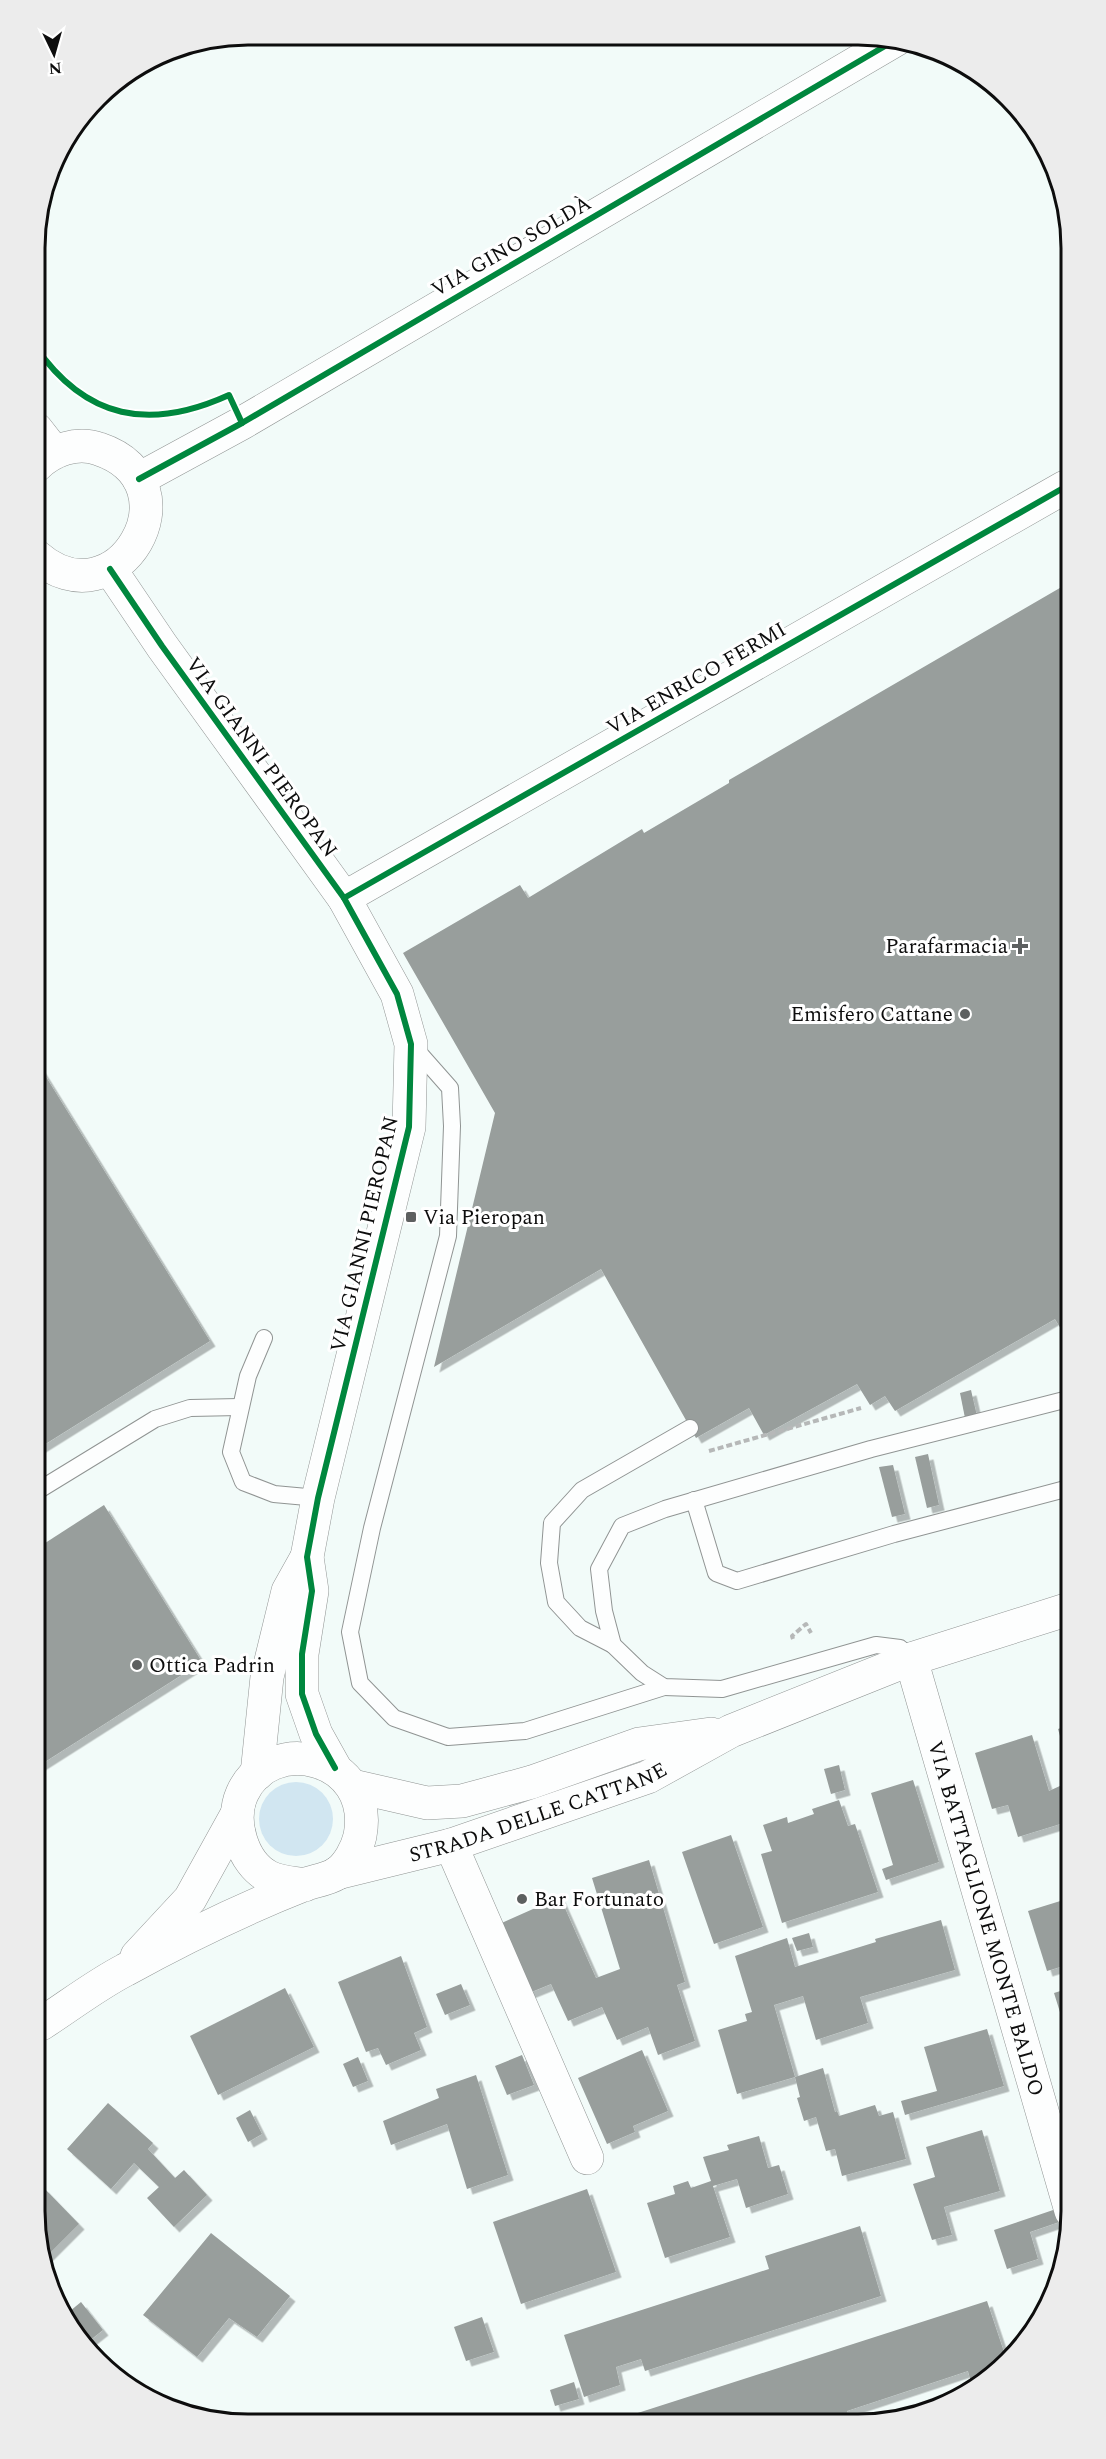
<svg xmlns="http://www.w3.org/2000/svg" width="1106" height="2459" font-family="Spectral,serif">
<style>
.green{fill:#d1e6f1}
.building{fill:#989e9c;filter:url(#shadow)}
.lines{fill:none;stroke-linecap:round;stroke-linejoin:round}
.service-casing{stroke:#909493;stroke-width:18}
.minor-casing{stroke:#909493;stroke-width:34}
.tertiary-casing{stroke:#909493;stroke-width:34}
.path{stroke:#b6b8b8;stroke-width:4;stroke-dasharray:6 3;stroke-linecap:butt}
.service{stroke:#fdfefe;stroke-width:16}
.minor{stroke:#fdfefe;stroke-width:33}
.tertiary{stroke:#fdfefe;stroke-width:33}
.cycleway-casing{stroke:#fff;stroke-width:10}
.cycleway{stroke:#00873e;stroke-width:6}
.poi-dot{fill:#5d6060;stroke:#fff;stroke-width:2}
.labels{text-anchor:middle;stroke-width:6;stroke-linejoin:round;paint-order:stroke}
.street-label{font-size:21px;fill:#0d0d0d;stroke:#fff}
.poi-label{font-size:21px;fill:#0d0d0d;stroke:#fff;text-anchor:start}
.rim{fill:none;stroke:#0d0d0d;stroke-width:3}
</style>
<defs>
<filter id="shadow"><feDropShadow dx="5.5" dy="5.5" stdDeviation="0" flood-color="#0004"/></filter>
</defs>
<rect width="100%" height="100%" fill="#f2fbf9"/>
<circle class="green" cx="296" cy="1819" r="37"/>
<g class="building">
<path d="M1065,585l3,746 -4,3 -9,-15 -160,92 -10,-15 -15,9 -13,-21 -93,51 -15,-27 -53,30 -95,-169 -167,98 61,-254 -92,-160 117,-68 8,13 114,-69 2,4 85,-50v-3z"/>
<path d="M38,1064l172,277 -171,107v-161z"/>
<path d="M971,1390l6,26 -12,2 -5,-25z"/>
<path d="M928,1454l11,51 -12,3 -12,-51z"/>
<path d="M893,1465l12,49 -13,3 -13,-50z"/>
<path d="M104,1505l98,157 -162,103 -1,-218z"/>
<path d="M1069,1725v42l-11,-38z"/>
<path d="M1032,1735l17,56 13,-6 8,23v13l-52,16 -10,-32 -16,4 -17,-56z"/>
<path d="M839,1765l6,25 -14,4 -7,-25z"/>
<path d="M913,1780l26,82 -53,18 -4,-11 11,-4 -22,-72z"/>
<path d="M839,1800l9,26 7,-2 23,68 -96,31 -21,-69 11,-3 -9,-26 24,-8 1,6 26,-9 -2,-5z"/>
<path d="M731,1835l32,92 -49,17 -32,-92z"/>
<path d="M649,1860l36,122 -8,3 18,56 -37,14 -10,-28 -31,13 -15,-33 -34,14 -17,-37 -27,11 -29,-69 65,-29 36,81 24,-9 -28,-91z"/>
<path d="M1070,1898v66l-23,7 -19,-60z"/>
<path d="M941,1920l14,50 -95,27 8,26 -52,17 -13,-44 -29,9 21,72 28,-9 12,44 2,-1 2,5 36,-11 4,11 14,-4 13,47 -64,17 -7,-27 -9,2 -10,-34 -12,4 -7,-23 3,-1 -5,-20 -58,17 -19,-64 29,-9 -2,-7 7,-2 -17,-56 52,-18 8,29 81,-25 -1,-3z"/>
<path d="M809,1933l4,14 -16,4 -5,-13z"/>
<path d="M401,1956l26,71 -13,6 7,17 -35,15 -8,-17 -12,4 -28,-70z"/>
<path d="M461,1984l9,21 -25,10 -9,-21z"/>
<path d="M285,1988l29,59 -96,48 -28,-59z"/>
<path d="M1070,1988v56l-16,-51z"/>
<path d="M987,2029l17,57 -99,29 -4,-14 36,-10 -13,-44z"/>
<path d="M642,2050l26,61 -35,15 2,6 -28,12 -29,-66z"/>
<path d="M522,2055l12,30 -27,10 -12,-29z"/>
<path d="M358,2057l10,24 -15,6 -10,-23z"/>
<path d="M476,2075l32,100 -41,14 -20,-65 -56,21 -8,-24 56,-23 -3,-9z"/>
<path d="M108,2103l45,40 -5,6 27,29 9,-8 23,25 -33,32 -27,-29 12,-11 -25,-24 -23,26 -44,-40z"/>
<path d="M250,2110l12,24 -14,8 -12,-24z"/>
<path d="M982,2130l18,61 -56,16 8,28 -20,5 -19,-56 22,-7 -9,-30z"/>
<path d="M759,2136l9,32 11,-3 9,29 -42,14 -9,-29 -24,7 17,51 -65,21 -18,-55 28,-9 -2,-8 15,-5 3,7 20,-7 -8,-24 26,-7 -2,-5z"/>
<path d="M43,2187l36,37 -37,37v-73z"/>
<path d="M587,2189l29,83 -95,32 -28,-82z"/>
<path d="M1059,2208l3,13 -32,11 8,27 -31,10 -13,-39z"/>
<path d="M860,2226l21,70 -236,75 -4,-12 -25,8 4,18 -36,12 -20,-62 205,-66 -4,-13z"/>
<path d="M211,2233l79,63 -33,41 -28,-19 -32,39 -54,-42z"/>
<path d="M987,2301l19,57 8,-2 -41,34 -5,-19 -121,40 2,6 -230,2z"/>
<path d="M81,2302l22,28 -19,15 -14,-16 -6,-13z"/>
<path d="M482,2317l12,35 -28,9 -12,-34z"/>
<path d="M574,2382l5,17 -24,7 -5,-16z"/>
</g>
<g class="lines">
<g class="service-casing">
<g id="service">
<path d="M412,1045l38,43 2,38 -4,110 -76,292 -22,104 10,51 34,35 54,19 77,-6 139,-44"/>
<path d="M264,1338l-16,38 -17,76 12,30 31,12 44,4"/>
<path d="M39,1490l116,-71 35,-11 49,-1"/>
<path d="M694,1500l22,73 21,8 157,-47 175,-46"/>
<path d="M613,1645l-33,-17 -24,-26 -7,-39 3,-40 30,-33 108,-62"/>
<path d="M911,1659l-11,-11 -24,-3 -154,44 -58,-2 -22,-14 -29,-28 -9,-34 -5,-42 23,-43 43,-17 206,-60 197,-50"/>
</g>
</g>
<g class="minor-casing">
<g id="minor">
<path d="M36,429l18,23"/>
<path d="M344,898l721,-411"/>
<path id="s1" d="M911,1659l160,552"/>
<path d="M451,1845l136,313"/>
</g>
</g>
<g class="tertiary-casing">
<g id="tertiary">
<path d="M36,466c16,-16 41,-25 63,-17 102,34 18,178 -63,107"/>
<path d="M139,479l103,-56 655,-384"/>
<path d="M110,569l52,77 182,252 53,96 14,50 -2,83 -91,371 -11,59 5,34 -10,63v40l14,40 19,34"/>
<path d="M257,1774l10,-97 21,-86 19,-34"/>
<path d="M353,1786l74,17 35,-2 70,-19 107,-38 72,-10"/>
<path id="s2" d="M337,1873l114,-28 197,-68 83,-46 180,-72 158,-50"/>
<path d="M137,1956l53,-57 46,-83"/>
<path d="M41,2024c28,-18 55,-39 84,-54 58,-32 120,-62 181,-86 9,-3 22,-5 30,-10 12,-8 21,-25 24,-38 15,-81 -91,-104 -118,-42 -12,27 0,69 27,83 10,5 25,6 36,8"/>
</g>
</g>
<g class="path">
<path d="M35,349l2,-1"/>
<path d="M709,1451l152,-43"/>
<path d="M793,1639l-1,-3 14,-12 5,9"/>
</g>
<use href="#service" class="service"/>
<use href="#minor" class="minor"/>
<use href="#tertiary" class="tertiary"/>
<g class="cycleway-casing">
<g id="cycleway">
<path d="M35,346c51,74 115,85 194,49l13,28"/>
<path d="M139,479l103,-56 655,-384"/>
<path d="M110,569l52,77 182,252 53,96 14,50 -2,83 -91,371 -11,59 5,34 -10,63v40l14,40 19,34"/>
<path d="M344,898l721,-411"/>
</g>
</g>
<use href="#cycleway" class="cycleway"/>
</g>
<g class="poi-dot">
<path d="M1017 937h6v6h6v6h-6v6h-6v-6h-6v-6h6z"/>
<circle cx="965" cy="1014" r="6"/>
<rect x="405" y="1211" width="12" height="12" rx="3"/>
<circle cx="137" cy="1665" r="6"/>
<circle cx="522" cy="1899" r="6"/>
</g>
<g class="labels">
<g class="street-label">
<text transform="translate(511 246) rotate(-30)" y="7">VIA GINO SOLDÀ</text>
<text transform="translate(696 678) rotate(-30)" y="7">VIA ENRICO FERMI</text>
<text transform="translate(262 757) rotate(54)" y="7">VIA GIANNI PIEROPAN</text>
<text transform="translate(364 1234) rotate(-77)" y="7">VIA GIANNI PIEROPAN</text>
<text dy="7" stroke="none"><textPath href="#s2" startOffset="210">STRADA DELLE CATTANE</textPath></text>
<text dy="7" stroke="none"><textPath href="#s1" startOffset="270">VIA BATTAGLIONE MONTE BALDO</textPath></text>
</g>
<g class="poi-label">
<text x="1008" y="953" text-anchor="end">Parafarmacia</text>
<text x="953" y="1021" text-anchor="end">Emisfero Cattane</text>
<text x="423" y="1224">Via Pieropan</text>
<text x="149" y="1672">Ottica Padrin</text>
<text x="534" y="1906">Bar Fortunato</text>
</g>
</g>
<path d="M0 0H1106V2459H0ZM248 45H858A203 203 0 0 1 1061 248V2211A203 203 0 0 1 858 2414H248A203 203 0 0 1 45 2211V248A203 203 0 0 1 248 45Z" fill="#ececec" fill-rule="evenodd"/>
<path class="rim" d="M248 45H858A203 203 0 0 1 1061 248V2211A203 203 0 0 1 858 2414H248A203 203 0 0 1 45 2211V248A203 203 0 0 1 248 45Z"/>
<g transform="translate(54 54) rotate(175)" stroke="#ffffff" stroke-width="4.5" paint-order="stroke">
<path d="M0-4.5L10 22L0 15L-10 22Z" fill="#0d0d0d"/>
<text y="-9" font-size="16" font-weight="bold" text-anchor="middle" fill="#0d0d0d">N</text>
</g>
</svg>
